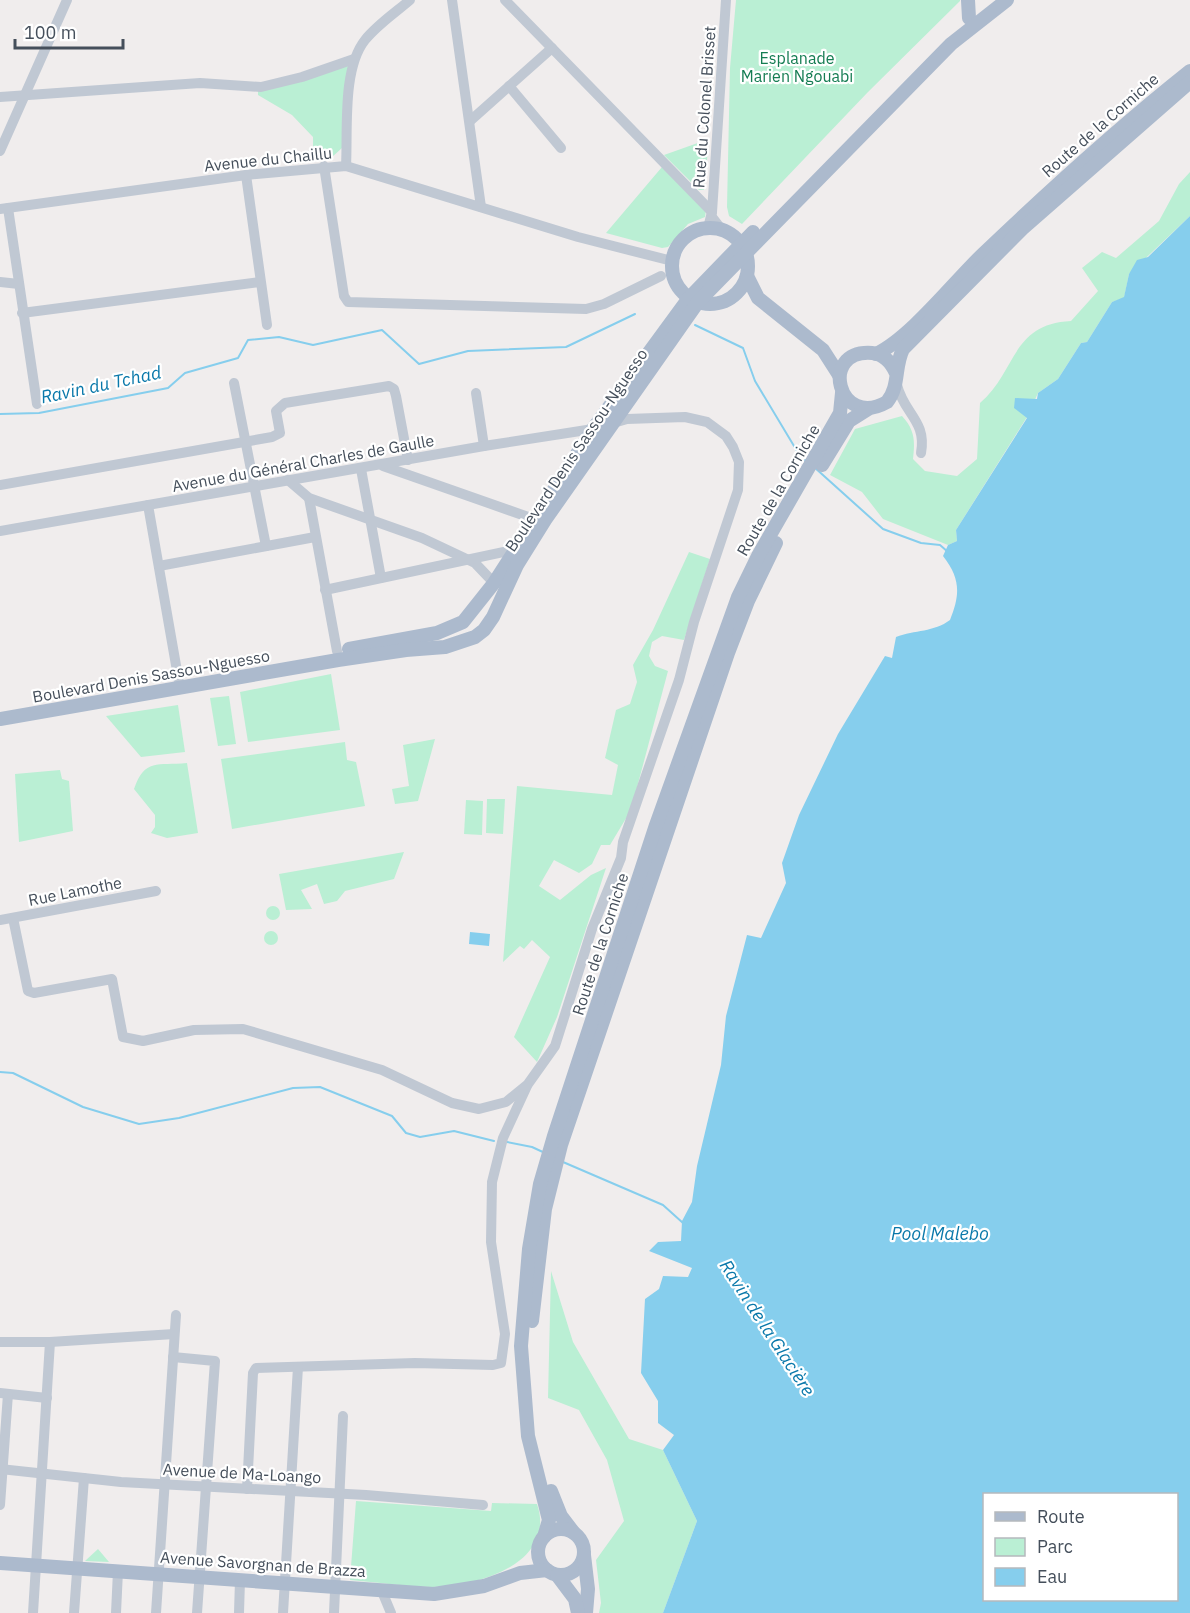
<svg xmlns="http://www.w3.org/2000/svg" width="1190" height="1613" font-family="'IBM Plex Sans',sans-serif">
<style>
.green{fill:#baefd4}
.water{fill:#86ceed;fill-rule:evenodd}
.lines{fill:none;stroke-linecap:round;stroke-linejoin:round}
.stream{stroke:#86ceed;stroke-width:2}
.minor{stroke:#c0c8d3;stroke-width:10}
.major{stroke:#acbacd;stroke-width:14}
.labels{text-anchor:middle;stroke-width:4.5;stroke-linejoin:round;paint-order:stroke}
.park-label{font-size:16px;fill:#157d53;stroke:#fff}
.street-label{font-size:16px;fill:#454f5b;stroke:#fff}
.water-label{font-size:18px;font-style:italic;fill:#0978aa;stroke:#fff}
</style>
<rect width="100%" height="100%" fill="#f0eded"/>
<g class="green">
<path d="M736,0h224v1l-92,91 -126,132 -13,-8 -2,-9 3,-139z"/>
<path d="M349,64l-7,84 -10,9 -19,2v-22l-21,-22 -34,-20v-5z"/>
<path d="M709,139l-5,51h-5l-35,-35z"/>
<path d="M662,167l44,43 -1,7 -17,7 -20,23 -6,1 -56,-15z"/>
<path d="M1190,172v44l-61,58 -5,24 -12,4 -25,40 -6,1 -23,36 -20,14 -11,24 -71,113 1,11 -9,4 -65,-26 -21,-27 -32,-17 25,-46 47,-13c13,14 13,25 11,43l12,12 32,5 20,-17 3,-56c37,-32 31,-79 91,-82l27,-30 -16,-23 20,-16 14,6 43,-37 20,-37z"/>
<path d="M689,552l21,7 -26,81 -22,-4 -10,6 -3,14 6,10 13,5 -37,139 -21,35h-9l-9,19 -13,9 -25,-13 -15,26 21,14 31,-25 15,-7 -49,149 -20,45 -23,-25 36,-80 -18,-17 -8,9 -4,-3 -17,16 14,-176 95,9 6,-30 -13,-7 11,-48 14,-6 7,-22 -4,-17 20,-35z"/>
<path d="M331,674l9,56 -92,12 -8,-50z"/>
<path d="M229,696l7,48 -18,2 -8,-48z"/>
<path d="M178,705l7,47 -44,5 -35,-41z"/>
<path d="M435,739l-17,62 -23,3 -3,-15 17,-3 -6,-41z"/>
<path d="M345,742l2,18 9,2 9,44 -133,23 -11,-70z"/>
<path d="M187,763l11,70 -31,5 -16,-5 4,-6v-12l-21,-26c11,-31 23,-23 53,-26z"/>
<path d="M60,770l2,9 7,2 4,50 -54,11 -4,-68z"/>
<path d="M487,799h18l-2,35 -17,-1z"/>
<path d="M466,800l17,1 -1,34 -18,-1z"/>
<path d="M404,852l-10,27 -49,12 -8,10 -13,3 -7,-20 -16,6 11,19 -26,1 -7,-36z"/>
<circle cx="273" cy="913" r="7"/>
<circle cx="271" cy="938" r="7"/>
<path d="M551,1271l22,71 56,97 34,11 34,71 -34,92h-64l2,-10 -5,-43 28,-39 -17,-61 -28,-50 -31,-12z"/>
<path d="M356,1501l135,10 1,-8 45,1c20,58 -58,83 -104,83 -28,0 -56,-5 -83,-7z"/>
<path d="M98,1549l11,13 -24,-1z"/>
</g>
<g class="water">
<path d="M1190,216v1397h-527l34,-92 -34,-71 11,-15 -16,-12v-22l-17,-28 4,-74 14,-10 4,-13 25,1 4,-9 -43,-17 9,-9 23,-1 1,-20 10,-19 5,-36 24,-101 5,-49 21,-81 14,3 25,-55 -4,-20 17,-48 39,-81 47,-78 7,2 4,-21c19,-7 38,-5 54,-17 10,-25 11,-41 -7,-64l5,-11 9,-4 -1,-11 71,-112 -13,-10 1,-10 22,1 1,-6 20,-14 23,-36 6,-1 25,-40 12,-5 5,-23 8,-14 11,-3zM984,1494h192v106h-192z"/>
<path d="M470,932l20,2 -1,12 -20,-2z"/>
</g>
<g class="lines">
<g class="stream">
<path d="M695,325l48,23 12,33 45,75 7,6"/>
<path d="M0,414l39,-1 129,-25 17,-15 53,-15 10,-18 31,-3 34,8 69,-15 37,34 49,-13 98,-4 69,-33"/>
<path d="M814,467l69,62 38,14 19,2 8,7"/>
<path d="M0,1072l13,1 70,34 56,17 40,-6 114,-30 27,-1 72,29 14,17 14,4 34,-6 40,10"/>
<path d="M507,1142l25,5 13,6"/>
<path d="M563,1162l100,43 20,18"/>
</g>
<g class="minor">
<path d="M452,0l29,207"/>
<path d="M505,0l207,212"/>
<path d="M509,86l52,62"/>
<path d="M0,97l200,-14 61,4 41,-10 52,-18"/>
<path d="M470,121l82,-73"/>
<path d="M0,151l67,-151"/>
<path d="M324,166l20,130 4,6 238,7 18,-5 57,-28"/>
<path d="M346,166c2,-36 -4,-97 19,-126 13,-16 30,-27 45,-40"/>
<path d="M246,175l21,150"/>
<path d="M8,208l29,196"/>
<path d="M0,209l246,-34 100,-9 232,71 94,24"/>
<path d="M712,217l10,13"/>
<path d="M708,228l4,-16 14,-212"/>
<path d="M0,282l19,2"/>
<path d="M22,313l238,-31"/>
<path d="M234,383l32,163"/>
<path d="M897,385c7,29 30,36 24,68"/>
<path d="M476,393l8,53"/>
<path d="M383,466l151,53"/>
<path d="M361,469l20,109"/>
<path d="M288,480l21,18 113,40 53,25 19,20"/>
<path d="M0,485l272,-48 8,-4 -4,-22 9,-8 104,-17 5,3 2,7 12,64"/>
<path d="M309,498l28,153"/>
<path d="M148,505l32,183"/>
<path d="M0,531l484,-85 109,-17 34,-10 58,-2 22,5 19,14 7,11 6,15 -1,28 -44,132 -15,58 -56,162 -2,16 -29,71 -37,117 -27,38 -22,18 -27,7 -27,-6 -70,-33 -139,-41 -49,1 -51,11 -20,-4 -11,-58 -78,14 -6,-2 -15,-73"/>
<path d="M159,566l156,-29"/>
<path d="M325,590l188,-40"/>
<path d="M0,920l156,-29"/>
<path d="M0,1342h50l124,-8"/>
<path d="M173,1357l42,4 -18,252"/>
<path d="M0,1393l47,5"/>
<path d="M0,1469l121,13 245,13 117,10"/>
<path d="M247,1489l6,-116 3,-5 159,-5 78,2 8,-2 4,-29 -14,-92 1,-60 11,-44 24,-52"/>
<path d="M0,1505l8,-111"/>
<path d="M381,1589l10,24"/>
<path d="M33,1613l17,-271"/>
<path d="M74,1613l10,-135"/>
<path d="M116,1613l2,-42"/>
<path d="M156,1613l20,-298"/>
<path d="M239,1613l1,-33"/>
<path d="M283,1613l15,-246"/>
<path d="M334,1613l9,-197"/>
</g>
<g class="major">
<path d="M968,0l1,18"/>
<circle cx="710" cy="266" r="38"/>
<path d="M747,276l11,22 65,52 16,25"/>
<path d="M876,354c34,-16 77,-71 106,-99 67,-64 135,-126 208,-184"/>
<path d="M896,373c-5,-11 -12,-19 -24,-20 -54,-4 -34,77 15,49 13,-16 7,-35 16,-53l119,-120 168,-147"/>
<path d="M822,465l27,-44 19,-12"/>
<path d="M349,649l88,-16 26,-11 31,-39 99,-154 96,-131 64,-66"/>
<path d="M0,719l338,-59 68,-10 39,-3 30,-10 9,-7 9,-13 24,-52 28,-45 153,-218 253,-258 56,-44"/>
<path d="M532,1321l13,-112 16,-64 167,-492 20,-52 28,-58"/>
<path d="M551,1491l10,25 13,17"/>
<circle cx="561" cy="1552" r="23"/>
<path d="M544,1537l5,-17 -21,-84 -7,-90 8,-97 11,-65 14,-48 102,-311 82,-228 20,-41 82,-143 2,-20"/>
<path d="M584,1555l4,34 -2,24"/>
<path d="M0,1563l434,31 50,-8 36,-13 27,-3"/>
<path d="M557,1575l18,24 3,14"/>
</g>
</g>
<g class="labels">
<g class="park-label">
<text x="797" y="64">Esplanade<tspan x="797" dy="18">Marien Ngouabi</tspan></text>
</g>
<g class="street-label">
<text transform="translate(704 107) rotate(-86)" y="6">Rue du Colonel Brisset</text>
<text transform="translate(1100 125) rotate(-41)" y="6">Route de la Corniche</text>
<text transform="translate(268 159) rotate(-6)" y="6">Avenue du Chaillu</text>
<text transform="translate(576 450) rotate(-56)" y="6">Boulevard Denis Sassou-Nguesso</text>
<text transform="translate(303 463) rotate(-10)" y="6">Avenue du Général Charles de Gaulle</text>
<text transform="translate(778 490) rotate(-60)" y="6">Route de la Corniche</text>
<text transform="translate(151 676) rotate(-10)" y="6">Boulevard Denis Sassou-Nguesso</text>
<text transform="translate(75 891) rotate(-11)" y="6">Rue Lamothe</text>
<text transform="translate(600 944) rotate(-72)" y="6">Route de la Corniche</text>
<text transform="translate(242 1473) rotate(3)" y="6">Avenue de Ma-Loango</text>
<text transform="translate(263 1564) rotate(4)" y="6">Avenue Savorgnan de Brazza</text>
</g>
<g class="water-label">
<text transform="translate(101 385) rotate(-12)" y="6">Ravin du Tchad</text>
<text x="940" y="1240">Pool Malebo</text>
<text transform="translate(767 1328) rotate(57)" y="6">Ravin de la Glacière</text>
</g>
</g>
<rect x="983" y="1493" width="195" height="108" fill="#ffffff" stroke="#b5b9bd" stroke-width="1.5"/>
<rect x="995" y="1512" width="30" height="9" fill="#acbacd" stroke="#b5b9bd" stroke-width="1.5"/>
<text x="1037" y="1523" font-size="18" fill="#454f5b">Route</text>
<rect x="995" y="1538" width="30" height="18" fill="#baefd4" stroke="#b5b9bd" stroke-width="1.5"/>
<text x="1037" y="1553" font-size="18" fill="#454f5b">Parc</text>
<rect x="995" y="1568" width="30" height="18" fill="#86ceed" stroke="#b5b9bd" stroke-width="1.5"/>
<text x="1037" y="1583" font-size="18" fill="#454f5b">Eau</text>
<path d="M15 39v9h108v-9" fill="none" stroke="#454f5b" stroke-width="3"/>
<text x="24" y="39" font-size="18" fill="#454f5b" stroke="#ffffff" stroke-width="4.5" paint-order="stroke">100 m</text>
</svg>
